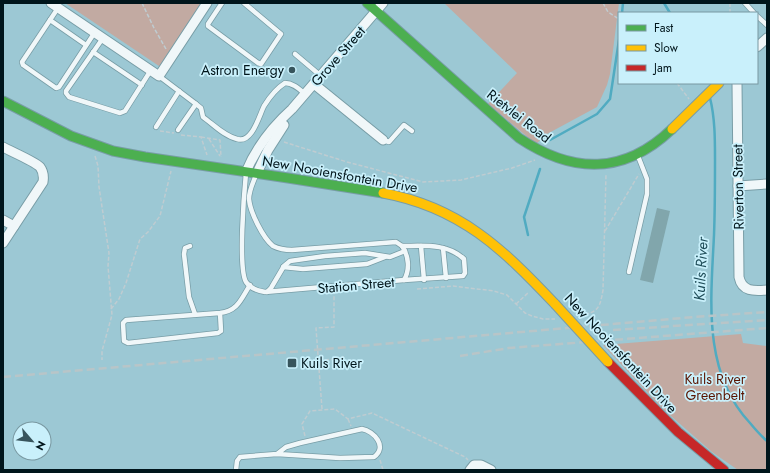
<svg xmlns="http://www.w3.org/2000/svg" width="770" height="473" font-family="Jost,sans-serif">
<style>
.green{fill:#c2aaa2}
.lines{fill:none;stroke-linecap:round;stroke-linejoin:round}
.stream{stroke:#50abc1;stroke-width:2.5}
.building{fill:#81a6ac}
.lane-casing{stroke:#789da6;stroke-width:6}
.street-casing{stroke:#789da6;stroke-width:11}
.fast-casing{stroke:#789da6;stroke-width:11}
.slow-casing{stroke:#789da6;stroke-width:11}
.jam-casing{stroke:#789da6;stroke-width:11}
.path{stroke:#bfccd1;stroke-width:1.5;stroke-dasharray:4 2;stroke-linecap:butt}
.lane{stroke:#f0f7f9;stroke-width:4.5}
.street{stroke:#f0f7f9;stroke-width:9}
.fast{stroke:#4caf50;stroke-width:9}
.slow{stroke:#ffc107;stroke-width:9}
.jam{stroke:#c62828;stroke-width:9}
.rail{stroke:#b8c5c8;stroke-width:2.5;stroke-dasharray:8 4;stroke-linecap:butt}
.slow-bridge-casing{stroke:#789da6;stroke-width:11;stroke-linecap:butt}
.slow-bridge{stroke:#ffc107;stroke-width:9}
.poi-dot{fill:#37545c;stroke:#c9f0fb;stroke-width:1.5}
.labels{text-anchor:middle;stroke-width:3.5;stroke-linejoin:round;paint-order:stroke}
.street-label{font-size:14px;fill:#00151b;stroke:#c9f0fb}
.poi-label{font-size:14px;fill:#00151b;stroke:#c9f0fb;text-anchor:end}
.park-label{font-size:14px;fill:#5a1400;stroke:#c9f0fb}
.water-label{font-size:15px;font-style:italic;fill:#1f4c58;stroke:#c9f0fb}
</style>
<rect width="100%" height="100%" fill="#9cc8d4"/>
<g class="green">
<path d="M65,3h136l-39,61 -3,2z"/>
<path d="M444,3h175l-9,71 -3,11 -10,22 -50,27 -11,10 -48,-40 29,-31z"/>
<path d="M741,334l2,9 24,3v124h-29l-26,-18 -49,-43 -60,-64z"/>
</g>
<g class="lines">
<g class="stream">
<path d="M664,3l6,10"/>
<path d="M622,13l1,-10"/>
<path d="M710,98c5,20 5,41 5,61 0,25 0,51 -1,76 -3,64 -12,137 36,188 5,6 11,13 17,18"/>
<path d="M550,140l47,-26 13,-15 9,-59"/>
<path d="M528,235l-4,-18 16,-48"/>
</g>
</g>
<path class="building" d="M657,208l13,3 -17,72 -13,-3z"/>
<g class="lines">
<g class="lane-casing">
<g id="lane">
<path d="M222,3l-14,21v2l50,37 3,1 20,-30 -37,-31"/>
<path d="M745,3l9,10"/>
<path d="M58,8l-36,54 1,3 33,23 3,-1 36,-55"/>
<path d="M757,16l10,9"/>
<path d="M50,20l36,25"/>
<path d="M103,38l-37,53v2l3,4 51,16 5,-2 26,-41"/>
<path d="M93,52l49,33"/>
<path d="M295,54l26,22"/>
<path d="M159,76l37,28 -18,26"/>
<path d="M196,104l5,4 2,9c10,7 21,19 34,22 15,5 22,-23 27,-33 5,-8 13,-18 21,-23 8,0 14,6 20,11"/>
<path d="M156,127l23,-36"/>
<path d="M383,140l6,2 15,-17 8,6"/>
<path d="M246,173c-2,20 -8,95 0,109 4,6 12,9 19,10l139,-12 59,-4 2,-3 -1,-14c-17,-16 -40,-13 -62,-13"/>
<path d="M256,175c-3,8 -7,15 -7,24 1,13 14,39 24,47 6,3 12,4 19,4l104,-8 6,4c7,10 8,24 2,34"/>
<path d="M190,246l-5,2 -1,6 5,43 6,17"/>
<path d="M421,246l3,34"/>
<path d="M443,248l3,30"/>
<path d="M283,267l20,2 64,-5 18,-7"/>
<path d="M629,272l18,-78v-15l-9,-23"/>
<path d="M267,292l4,-4 13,-22 6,-5 35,-5 40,-3 25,4 15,-6"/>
<path d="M220,313l1,18 -3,2 -90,10 -4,-2 -1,-18 3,-3 94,-7c18,-2 21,-14 30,-28"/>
<path d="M236,470l1,-9 3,-4 37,-3 63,4 34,-1c14,-10 0,-26 -12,-28l-62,14 -14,4 -9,7"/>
</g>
</g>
<g class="street-casing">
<g id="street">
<path d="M51,3l108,73 48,-73"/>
<path d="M757,47l10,-9"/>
<path d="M737,83l2,194c3,15 15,14 28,13"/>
<path d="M314,84l69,56"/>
<path d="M3,147c9,5 31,14 37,20 3,4 4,9 3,15l-40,61"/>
<path d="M246,172c10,-24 27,-46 46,-63l91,-106"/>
<path d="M257,173l11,-23 16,-25"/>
<path d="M738,186l29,-2"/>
<path d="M3,220l11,6"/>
<path d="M470,470l4,-5h7l10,5"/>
</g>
</g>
<g class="fast-casing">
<g id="fast">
<path d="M367,3l152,135c54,36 105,37 153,-9"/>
<path d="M3,101l68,35 42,15 32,6 143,21 95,15"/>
</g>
</g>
<g class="slow-casing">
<g id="slow">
<path d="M672,129l47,-46"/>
<path d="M383,193c77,14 120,56 172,111"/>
</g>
</g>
<g class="jam-casing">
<path id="jam" d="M608,362l70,70 46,38"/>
</g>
<g class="path">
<path d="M142,3l12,25 12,21"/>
<path d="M603,3l5,9 11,7"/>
<path d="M730,13v-10"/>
<path d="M677,83l12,16"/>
<path d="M160,131l14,2"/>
<path d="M181,135l20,2 6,18"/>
<path d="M201,137l19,3 1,17"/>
<path d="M209,139l11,17"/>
<path d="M284,142l63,20 76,20 38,-2 51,-12 23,-8"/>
<path d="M95,156l3,10 1,21 10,66 -1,13 4,49 -10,36v9"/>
<path d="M605,231l34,-57"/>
<path d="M417,289l36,-3 41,5 13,4 18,18 7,3 11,3h12"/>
<path d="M516,304l13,-12"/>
<path d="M111,309l8,-10 7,-16 14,-44 8,-7 12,-16 11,-45"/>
<path d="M579,315c19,-2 21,-7 24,-25l3,-116"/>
<path d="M341,358h2v-3"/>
<path d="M294,359v3h2"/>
<path d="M301,362l35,-3"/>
<path d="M322,409l-6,-81 18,-1v-35"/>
<path d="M348,419l3,7"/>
<path d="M305,436l-3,-12 8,-13 25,-2 13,10 24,-6 93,44 3,3"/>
<path d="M380,460l3,10"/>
</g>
<use href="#lane" class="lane"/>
<use href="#street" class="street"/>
<use href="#fast" class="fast"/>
<use href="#slow" class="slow"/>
<use href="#jam" class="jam"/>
<g class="rail">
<path d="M613,330l154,-10"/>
<path d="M460,356l49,-8 258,-20"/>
<path d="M3,377l691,-60 73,-5"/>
</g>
<g class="slow-bridge-casing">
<path id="slow-bridge" d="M555,304l53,58"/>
</g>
<use href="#slow-bridge" class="slow-bridge"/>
</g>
<g class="poi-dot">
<circle cx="292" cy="70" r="4"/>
<rect x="287" y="358" width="10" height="10" rx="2"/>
</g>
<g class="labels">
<g class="street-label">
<text transform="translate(338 56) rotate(-49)" y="5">Grove Street</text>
<text transform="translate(519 116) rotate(38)" y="5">Rietvlei Road</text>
<text transform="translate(340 174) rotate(10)" y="5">New Nooiensfontein Drive</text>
<text transform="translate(738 187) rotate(-91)" y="5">Riverton Street</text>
<text transform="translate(356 285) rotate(-5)" y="5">Station Street</text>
<text transform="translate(621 353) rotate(47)" y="5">New Nooiensfontein Drive</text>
</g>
<g class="poi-label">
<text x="284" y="75">Astron Energy</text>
<text x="301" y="368" text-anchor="start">Kuils River</text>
</g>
<g class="park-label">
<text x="715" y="384">Kuils River<tspan x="715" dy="16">Greenbelt</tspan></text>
</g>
<g class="water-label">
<text transform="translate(701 269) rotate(-87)" y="5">Kuils River</text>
</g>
</g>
<rect width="770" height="473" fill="none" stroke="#00151b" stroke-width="8"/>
<rect x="618" y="12" width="140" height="72" fill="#c9f0fb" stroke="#7998a1"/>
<rect x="626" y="25" width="20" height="6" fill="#4caf50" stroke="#7998a1"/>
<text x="654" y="32" font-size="12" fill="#00151b">Fast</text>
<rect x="626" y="45" width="20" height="6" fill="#ffc107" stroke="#7998a1"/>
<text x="654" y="52" font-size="12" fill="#00151b">Slow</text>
<rect x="626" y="65" width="20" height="6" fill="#c62828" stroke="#7998a1"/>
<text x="654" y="72" font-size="12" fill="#00151b">Jam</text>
<g transform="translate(32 441) rotate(118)"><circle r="19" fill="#c9f0fb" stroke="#7998a1"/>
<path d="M0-3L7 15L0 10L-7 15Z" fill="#37545c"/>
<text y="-6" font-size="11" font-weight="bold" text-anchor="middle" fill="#00151b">N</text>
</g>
</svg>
